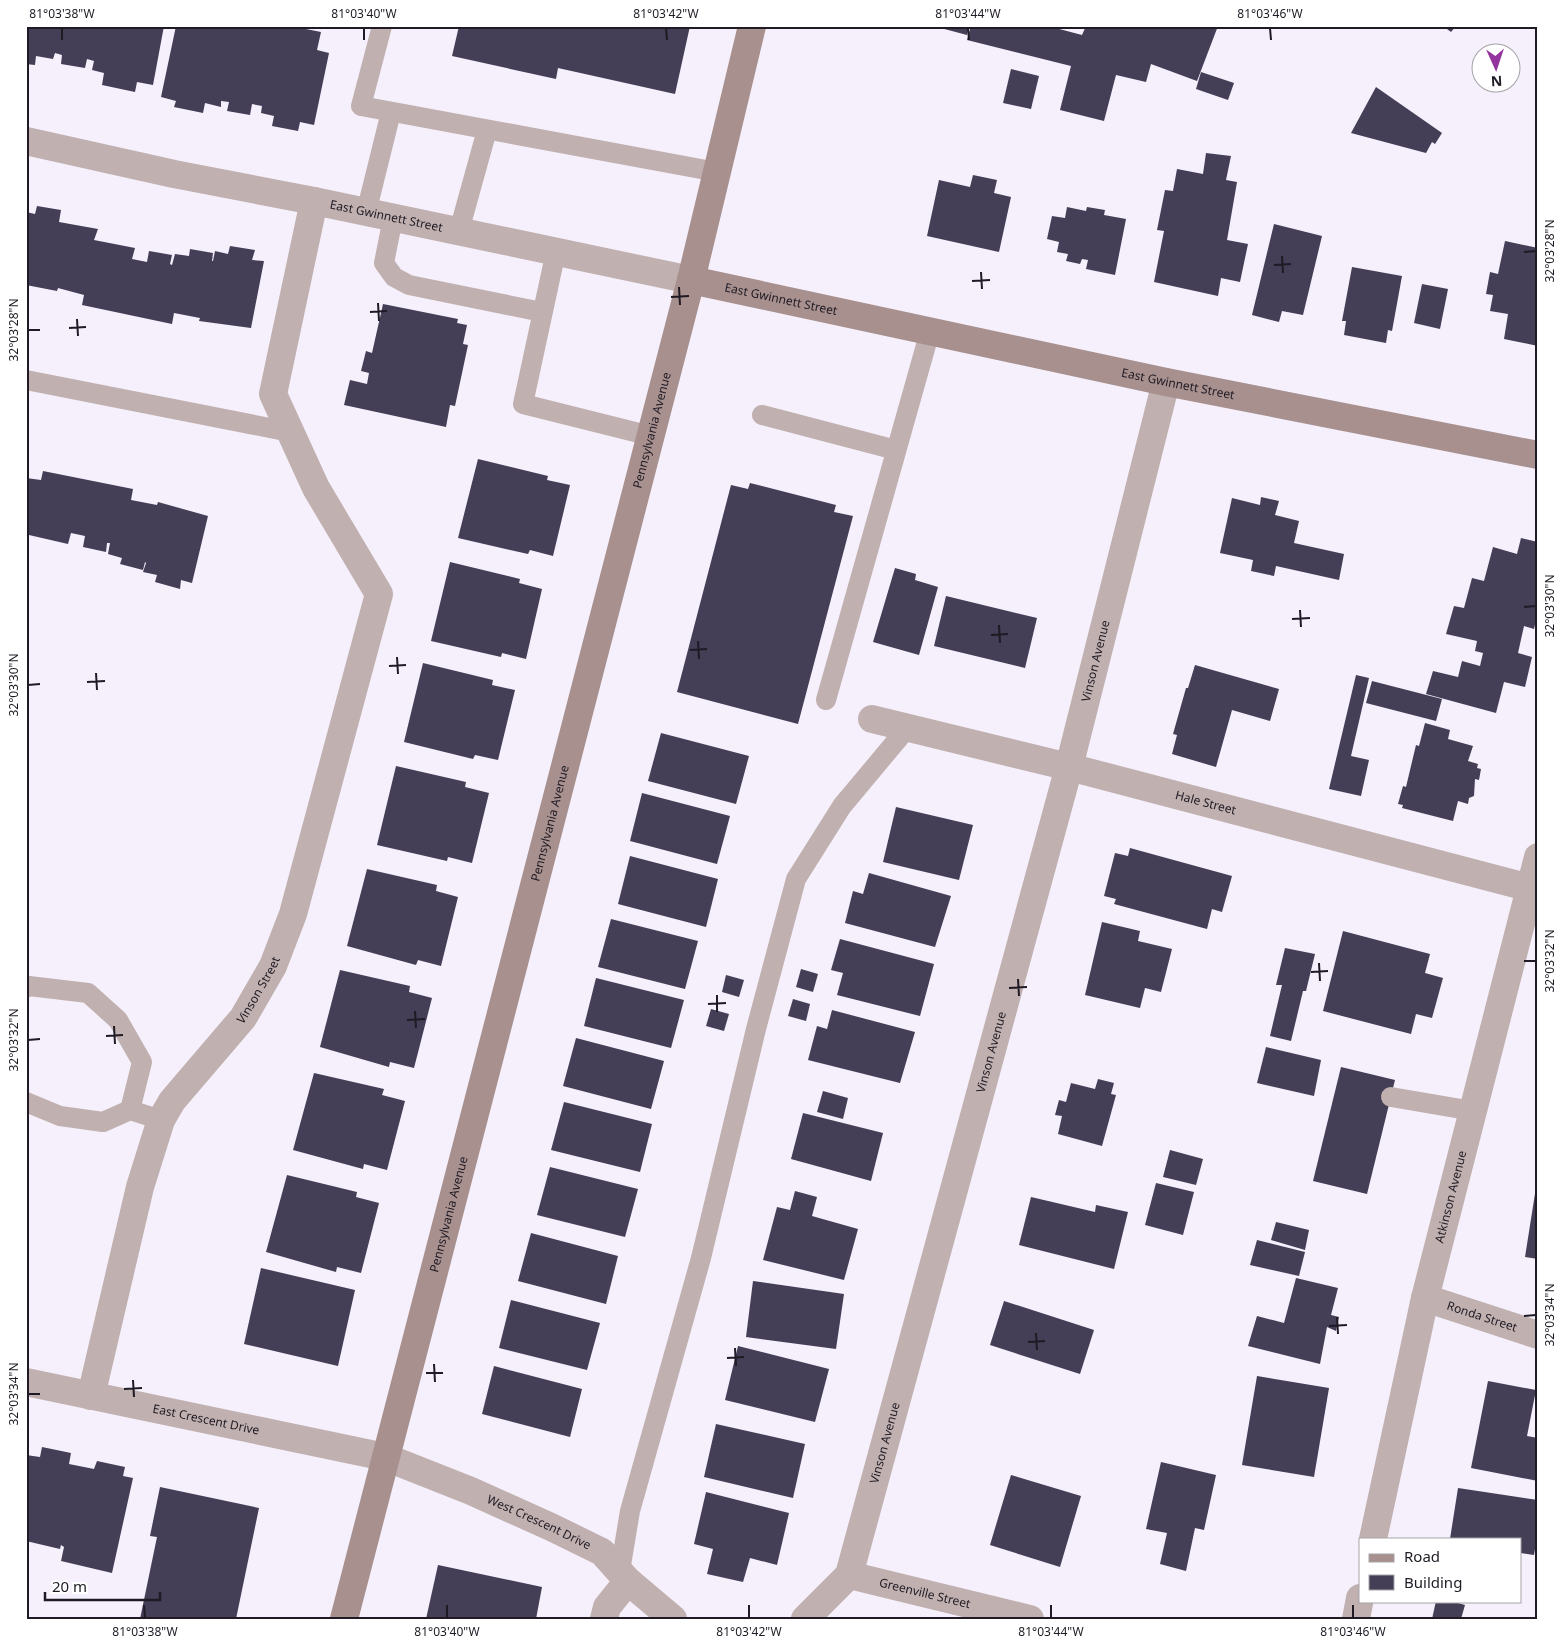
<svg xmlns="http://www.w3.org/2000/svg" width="1564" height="1645" font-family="'Noto Sans',sans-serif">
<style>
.building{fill:#443e57}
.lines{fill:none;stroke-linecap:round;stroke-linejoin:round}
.lane{stroke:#c0b0af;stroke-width:20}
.street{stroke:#c0b0af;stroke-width:28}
.secondary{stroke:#a7908e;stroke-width:28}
.ticks{fill:none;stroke:#1f1a24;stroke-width:2}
.labels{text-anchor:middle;stroke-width:5;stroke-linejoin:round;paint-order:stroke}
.street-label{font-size:12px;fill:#1f1a24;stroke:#fff}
.neatline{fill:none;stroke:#1f1a24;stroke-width:2}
.ticks-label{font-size:12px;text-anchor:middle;fill:#1f1a24}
</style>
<rect width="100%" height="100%" fill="#f5f0fc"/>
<g class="building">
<path d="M26,26h138l-11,59 -16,-3 -2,10 -33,-7 2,-12 -12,-3 2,-9 -7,-2 -2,9 -24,-4 1,-9 -7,-2 -2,6 -17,-3 -1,9 -9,-1z"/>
<path d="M176,26h115l30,6 -4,18 12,3 -15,72 -14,-3 -2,9 -26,-5 2,-10 -13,-3 1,-7 -10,-2 -2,11 -23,-4 2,-9 -8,-1v6l-16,-4 -2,10 -29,-6 2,-6 -15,-4z"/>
<path d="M459,26h231l-15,68 -117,-26 -2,11 -104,-23z"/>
<path d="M933,26h36l-2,9z"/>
<path d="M971,26h77l34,9 4,-9h132l-21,55 -46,-17 -5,18 -30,-7 -12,46 -44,-11 11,-44 -104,-26z"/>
<path d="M1443,26h13l-5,6z"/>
<path d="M1011,69l28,7 -8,33 -28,-6z"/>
<path d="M1201,72l33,11 -6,17 -32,-11z"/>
<path d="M1376,87l66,46 -7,11 -3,-2 -6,11 -75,-20z"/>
<path d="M1206,153l25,3 -5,24 11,2 -10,58 21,4 -8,38 -19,-4 -3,18 -64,-14 10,-51 -7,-1 8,-40 8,1 4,-22 26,5z"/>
<path d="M973,175l24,5 -3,13 17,4 -12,55 -72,-16 12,-56 31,7z"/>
<path d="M37,206l24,4 -2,12 39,7 -4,11 41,8 -3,11 15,3 2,-11 23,4 -2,9 2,1 3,-11 14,2 1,-7 23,4 -1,8h1l2,-10 13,3 2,-8 25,4 -3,10 12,1 -13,67 -52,-7 1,-3 -26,-5 -2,11 -90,-19 2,-10 -26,-7 -1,3 -31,-6v-73l9,2z"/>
<path d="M1067,207l19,4 1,-4 18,3 -1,5 22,4 -11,56 -29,-6 2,-9 -6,-1 -2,5 -14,-3 2,-7 -11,-2 2,-10 -12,-3 5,-23 13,2z"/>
<path d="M1274,224l48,12 -19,79 -21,-4 -3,11 -27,-7z"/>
<path d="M1505,241l33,7v98l-34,-7 4,-25 -18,-3 3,-16 -7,-1 4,-22 8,2z"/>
<path d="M1352,267l50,9 -10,55 -4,-1 -2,13 -42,-8 2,-14h-4z"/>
<path d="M1422,284l26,5 -8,40 -26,-6z"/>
<path d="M383,304l75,15 -1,4 10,2 -4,19 5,1 -13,61 -5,-1 -4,22 -102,-22 6,-25 17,4 2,-11 -8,-2 5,-20 6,2z"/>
<path d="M478,459l70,17 -1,4 23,5 -17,71 -23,-6 -2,4 -70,-16z"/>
<path d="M43,471l90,18 -2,11 26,5 1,-3 50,14 -16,67 -11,-3 -1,9 -25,-7 2,-7 -14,-3 3,-9 -1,-1 -2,8 -23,-6 2,-6 -14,-4 2,-11h-3l-1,9 -23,-5 2,-11 -14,-3 -3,11 -39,-9 -3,10v-67l15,2z"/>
<path d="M750,483l86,22 -2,7 19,4 -55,208 -121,-32 54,-207 17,4z"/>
<path d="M1261,497l18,4 -4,14 24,6 -5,22 50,11 -5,26 -63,-14 -2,10 -23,-5 2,-11 -33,-7 12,-55 28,7z"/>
<path d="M1521,538l17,4v70l-4,17 -10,-3 -6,27 14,4 -7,30 -21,-5 -8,31 -70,-19 7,-23 25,6 4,-16 18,5 3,-13 -8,-2 2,-10 -31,-7 8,-28 10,2 8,-30 12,3 9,-34 24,7z"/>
<path d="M450,562l70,17 -1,4 23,6 -16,70 -24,-6 -1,4 -70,-16z"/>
<path d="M895,568l21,6 -1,6 23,7 -19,68 -46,-13z"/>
<path d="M946,596l91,22 -12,50 -91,-22z"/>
<path d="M423,663l70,17 -1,5 23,5 -17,70 -23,-5 -2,4 -69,-17z"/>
<path d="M1195,665l84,24 -9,32 -38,-11 -16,57 -44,-13 5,-19 -4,-1 13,-46h2z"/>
<path d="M1356,675l13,3 -18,78 18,4 -8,36 -32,-7z"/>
<path d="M1372,681l70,18 -6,22 -70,-18z"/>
<path d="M1425,723l25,7 -2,9 25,7 -5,15 10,3 -1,4 4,1 -2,11 -4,-1 -1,17 -5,2 -1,6 -10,-3 -5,20 -51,-13 1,-3 -5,-1 5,-18 3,1 10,-42 3,1z"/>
<path d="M661,733l88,23 -13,48 -88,-23z"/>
<path d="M396,766l70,16 -1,5 24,6 -17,70 -24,-6 -1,4 -70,-16z"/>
<path d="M642,793l88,23 -13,48 -87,-23z"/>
<path d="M896,807l77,18 -14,55 -76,-18z"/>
<path d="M1130,848l102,28 -10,36 -10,-3 -5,20 -93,-25 2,-5 -12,-3 11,-43 13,3z"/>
<path d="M630,856l88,23 -12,48 -88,-23z"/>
<path d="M367,869l70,16 -1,6 22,6 -17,69 -23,-6 -2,5 -69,-19z"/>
<path d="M869,873l82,23 -16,51 -90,-24 8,-32 10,3z"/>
<path d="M611,919l87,22 -13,48 -87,-22z"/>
<path d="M1102,922l38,9 -2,10 34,8 -11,43 -16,-4 -5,20 -55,-13z"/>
<path d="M1343,931l87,23 -5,19 18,5 -11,40 -16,-4 -5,20 -88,-23z"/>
<path d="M840,939l94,25 -14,52 -83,-21 6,-22 -12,-3z"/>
<path d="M1285,948l30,6 -9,37h-3l-12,50 -21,-5 12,-51h-6z"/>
<path d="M801,969l17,5 -5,18 -17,-5z"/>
<path d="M340,970l70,16 -1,6 23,6 -18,70 -24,-6 -1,5 -69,-20z"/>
<path d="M726,975l18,5 -5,17 -17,-5z"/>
<path d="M596,978l88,22 -13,48 -87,-22z"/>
<path d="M793,999l17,5 -4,17 -18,-5z"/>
<path d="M711,1009l18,5 -5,17 -18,-5z"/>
<path d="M832,1010l83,22 -15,51 -92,-23 9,-34 10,3z"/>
<path d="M576,1038l88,23 -13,48 -88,-23z"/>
<path d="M1266,1047l55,13 -7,36 -57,-13z"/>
<path d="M1341,1067l54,13 -28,114 -54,-13z"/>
<path d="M314,1073l70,16 -2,6 23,6 -18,69 -23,-6 -1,5 -70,-19z"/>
<path d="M1098,1079l16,4 -3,11 5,1 -14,51 -44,-12 4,-18 -7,-1 4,-15 7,2 5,-19 24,6z"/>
<path d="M823,1091l25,7 -5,21 -26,-7z"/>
<path d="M564,1102l88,22 -12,48 -89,-22z"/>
<path d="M803,1113l80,20 -12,48 -80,-22z"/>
<path d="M1170,1150l33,9 -7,26 -33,-8z"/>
<path d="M550,1167l88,22 -13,48 -88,-22z"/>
<path d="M287,1175l70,17 -1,5 23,6 -18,70 -24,-6 -1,5 -70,-20z"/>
<path d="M1537,1181l1,1v77l-13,-2z"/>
<path d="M1156,1183l38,9 -11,43 -38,-10z"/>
<path d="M795,1191l22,6 -5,19 46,13 -14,51 -81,-20 14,-53 13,3z"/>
<path d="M1031,1197l64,15 1,-7 32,7 -14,57 -95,-24z"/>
<path d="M1276,1222l33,8 -4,20 -34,-10z"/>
<path d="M531,1233l87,23 -12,48 -88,-23z"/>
<path d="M1257,1240l48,12 -6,24 -49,-11z"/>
<path d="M261,1268l94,22 -17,76 -94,-22z"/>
<path d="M1296,1278l42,10 -7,27 8,2 -3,14 -9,-4 -7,37 -72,-18 9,-30 27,7z"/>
<path d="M753,1281l91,13 -8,55 -90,-12z"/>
<path d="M511,1300l89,23 -13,47 -88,-22z"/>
<path d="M1004,1301l90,29 -14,44 -90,-29z"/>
<path d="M738,1346l91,23 -14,53 -90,-22z"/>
<path d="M494,1366l88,23 -12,48 -88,-23z"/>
<path d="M1257,1376l72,12 -15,89 -72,-12z"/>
<path d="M1488,1381l48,9 -9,46 11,2v43l-67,-13z"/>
<path d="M716,1424l89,20 -12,54 -89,-21z"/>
<path d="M42,1447l29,6 -2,11 25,5 3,-8 28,6 -2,9 10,2 -21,95 -51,-12 3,-14 -3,-2 -1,4 -34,-8v-86l14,2z"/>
<path d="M1161,1462l55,13 -12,55 -9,-2 -9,43 -26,-7 7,-31 -21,-4z"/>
<path d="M1011,1475l70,21 -21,71 -70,-22z"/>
<path d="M160,1487l99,21 -23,111h-96l17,-82 -7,-1z"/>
<path d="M1458,1488l80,12v32l-4,23 -14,-2v-14h-70z"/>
<path d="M706,1492l83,21 -12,52 -27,-7 -7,24 -36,-8 6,-25 -19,-5z"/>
<path d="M438,1565l104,22 -6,32h-110z"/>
<path d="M1436,1601h15l14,4 -4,14h-29z"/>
</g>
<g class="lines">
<g class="lane">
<path d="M382,26l-21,80 356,66"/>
<path d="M366,213l25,-101"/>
<path d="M393,218l-9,45 10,14 15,8 133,27"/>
<path d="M459,231l28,-101"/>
<path d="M556,251l-33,153 128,32"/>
<path d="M26,380l264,52"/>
<path d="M762,415l134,35"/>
<path d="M826,700l104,-369"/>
<path d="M26,988l3,-2 59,7 30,27 24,42 -12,48"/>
<path d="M1391,1097l82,14"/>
<path d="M26,1102l34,14 43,6 27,-12 31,10"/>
<path d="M620,1571l10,-60 71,-253 55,-229 40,-150 46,-73 66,-79"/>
</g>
<g class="street">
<path id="s1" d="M26,141l148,33 140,27 377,79"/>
<path id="s2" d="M872,719l197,48 469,123"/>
<path id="s3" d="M1425,1298l113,37"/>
<path id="s4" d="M26,1382l359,75 86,34 80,36 51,25 26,29 45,38"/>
<path id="s5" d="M91,1396l49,-209 21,-67 11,-19 71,-83 30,-52 20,-52 86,-320 -63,-106 -43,-94 41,-193"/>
<path id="s6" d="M1373,1539l52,-241 113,-441"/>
<path id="s7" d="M849,1575l181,44"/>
<path d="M604,1619l3,-12 21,-26"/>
<path id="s8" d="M805,1619l44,-44 220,-808 97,-385"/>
<path d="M1356,1619l4,-21"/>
</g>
<g class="secondary">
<path id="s9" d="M691,280l475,102 372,73"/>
<path id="s10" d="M344,1619l347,-1339 61,-254"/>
</g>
</g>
<path class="ticks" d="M62,28v12M364,28v12M666,28l1,12M968,28l1,12M1270,28l1,12M1524,252l12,-1M1282,256l1,17M1274,265l17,-1M981,272l1,17M972,281l18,-1M679,287l1,18M671,297l18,-1M378,303l1,18M370,312l17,-1M77,319l1,17M69,328l17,-1M28,330h12M1524,607l12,-1M1300,610l1,17M1292,619l18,-1M999,625l1,18M991,635l17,-1M698,641l1,18M690,650l17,-1M397,657l1,17M389,666l17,-1M96,673l1,17M87,682l18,-1M28,685l12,-1M1524,961h12M1319,963l1,18M1311,972l17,-1M1018,979l1,17M1009,988l18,-1M717,995v17M708,1004l18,-1M415,1011l1,17M407,1020l18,-1M114,1026l1,18M106,1036l17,-1M28,1040l12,-1M1524,1316l12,-1M1337,1317l1,17M1329,1326l18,-1M1036,1333l1,17M1028,1342l17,-1M735,1348l1,18M727,1358l17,-1M434,1364l1,18M426,1373h17M133,1380l1,17M124,1389l18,-1M28,1394h12M144,1605l1,13M447,1605v13M749,1605v13M1051,1605v13M1353,1605v13"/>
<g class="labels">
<g class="street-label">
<text dy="4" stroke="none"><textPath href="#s1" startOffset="368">East Gwinnett Street</textPath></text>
<text dy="4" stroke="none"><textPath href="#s9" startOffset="92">East Gwinnett Street</textPath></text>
<text dy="4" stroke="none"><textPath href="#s9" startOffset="498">East Gwinnett Street</textPath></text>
<text dy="4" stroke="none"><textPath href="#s10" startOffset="1228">Pennsylvania Avenue</textPath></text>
<text dy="4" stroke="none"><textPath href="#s8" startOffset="1009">Vinson Avenue</textPath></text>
<text dy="4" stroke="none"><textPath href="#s2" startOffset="344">Hale Street</textPath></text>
<text dy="4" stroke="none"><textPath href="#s10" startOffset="822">Pennsylvania Avenue</textPath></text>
<text dy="4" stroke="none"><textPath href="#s5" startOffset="448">Vinson Street</textPath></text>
<text dy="4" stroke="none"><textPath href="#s8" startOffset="604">Vinson Avenue</textPath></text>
<text dy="4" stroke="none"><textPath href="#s6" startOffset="351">Atkinson Avenue</textPath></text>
<text dy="4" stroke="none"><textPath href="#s10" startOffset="418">Pennsylvania Avenue</textPath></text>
<text dy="4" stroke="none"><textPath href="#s3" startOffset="60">Ronda Street</textPath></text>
<text dy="4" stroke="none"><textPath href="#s4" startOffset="184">East Crescent Drive</textPath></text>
<text dy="4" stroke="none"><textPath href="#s8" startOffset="199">Vinson Avenue</textPath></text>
<text dy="4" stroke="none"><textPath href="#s4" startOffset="534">West Crescent Drive</textPath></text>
<text dy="4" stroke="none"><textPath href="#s7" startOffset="78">Greenville Street</textPath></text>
</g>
</g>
<rect width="1564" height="1645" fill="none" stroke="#ffffff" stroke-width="55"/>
<rect x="1359" y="1538" width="162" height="65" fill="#ffffff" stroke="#a5a3a7"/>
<rect x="1369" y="1554" width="25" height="8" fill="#a7908e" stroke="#a5a3a7"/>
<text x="1404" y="1562" font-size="15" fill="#1f1a24">Road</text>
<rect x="1369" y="1575" width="25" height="15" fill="#443e57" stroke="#a5a3a7"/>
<text x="1404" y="1588" font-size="15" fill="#1f1a24">Building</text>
<g transform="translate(1496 68) rotate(177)"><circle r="24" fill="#ffffff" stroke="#a5a3a7"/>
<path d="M0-4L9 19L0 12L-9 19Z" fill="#94359e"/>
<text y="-8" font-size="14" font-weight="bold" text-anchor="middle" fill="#1f1a24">N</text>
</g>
<path d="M45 1592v8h115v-8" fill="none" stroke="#1f1a24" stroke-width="2.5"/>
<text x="52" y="1592" font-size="15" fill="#1f1a24" stroke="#ffffff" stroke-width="4" paint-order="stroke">20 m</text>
<rect x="28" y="28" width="1508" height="1590" class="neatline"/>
<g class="ticks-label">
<text x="62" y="18">81°03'38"W</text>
<text x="364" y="18">81°03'40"W</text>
<text x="666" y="18">81°03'42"W</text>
<text x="968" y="18">81°03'44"W</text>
<text x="1270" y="18">81°03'46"W</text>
<text transform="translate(1550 251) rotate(-90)" y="4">32°03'28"N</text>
<text transform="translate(14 330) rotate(-90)" y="4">32°03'28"N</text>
<text transform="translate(1550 606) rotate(-90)" y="4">32°03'30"N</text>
<text transform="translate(14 685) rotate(-90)" y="4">32°03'30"N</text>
<text transform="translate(1550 961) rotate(-90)" y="4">32°03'32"N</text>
<text transform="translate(14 1040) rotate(-90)" y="4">32°03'32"N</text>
<text transform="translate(1550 1315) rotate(-90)" y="4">32°03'34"N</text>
<text transform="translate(14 1394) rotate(-90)" y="4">32°03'34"N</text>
<text x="145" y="1636">81°03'38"W</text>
<text x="447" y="1636">81°03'40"W</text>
<text x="749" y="1636">81°03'42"W</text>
<text x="1051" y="1636">81°03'44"W</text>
<text x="1353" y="1636">81°03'46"W</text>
</g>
</svg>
